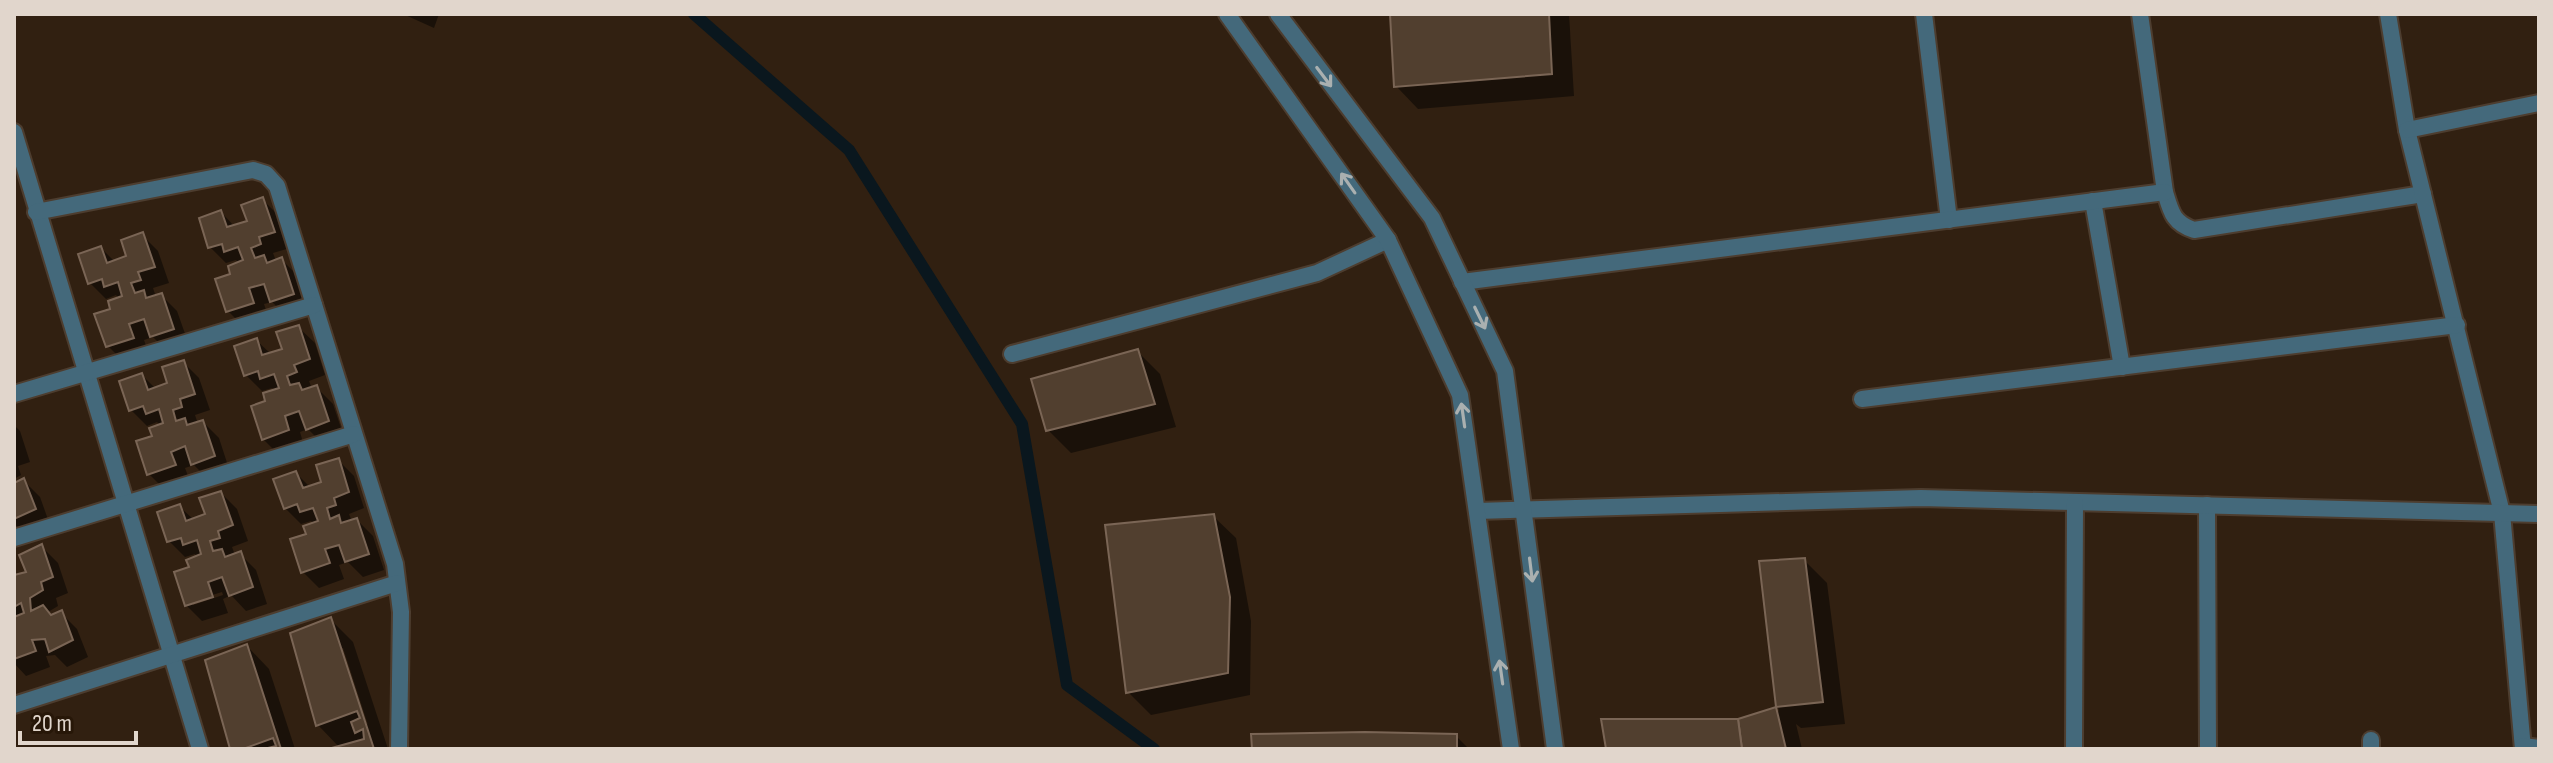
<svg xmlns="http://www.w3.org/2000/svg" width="2553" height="763" font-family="'Sofia Sans Condensed',sans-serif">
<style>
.shadow{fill:#0007;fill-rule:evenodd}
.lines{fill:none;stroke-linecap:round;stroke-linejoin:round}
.stream{stroke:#0a171e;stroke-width:12}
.building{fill:#513f2f;stroke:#7a6555;stroke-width:2}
.minor-casing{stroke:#4d3d2f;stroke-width:20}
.tertiary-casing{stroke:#4d3d2f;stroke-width:20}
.minor{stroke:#44697b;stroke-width:16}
.tertiary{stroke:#44697b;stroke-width:16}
.oneway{stroke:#aab0b0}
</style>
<rect width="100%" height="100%" fill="#312011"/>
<g class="shadow">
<path d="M403,14h36l-5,14z"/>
<path d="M1392,14h177l5,82 -156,13 -22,-23z"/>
<path d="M263,200l16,16 11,32 -17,5 3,8 6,-1 16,16 11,34 -21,7 -16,-15 -8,2 5,15 -25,8 -16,-16 5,-36 6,-11 -3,-4 -10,3 -16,-16 11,-35 14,15 14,-5z"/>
<path d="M142,235l16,16 11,32 -16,5 3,9 5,-2 16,16 12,34 -21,7 -15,-15 -9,3 5,14 -25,8 -16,-16 -11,-31 16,-5 6,-11 -3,-4 -10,4 -16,-16 11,-35 14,14 14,-5z"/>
<path d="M298,327l17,16 10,32 -16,6 3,8 5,-1 16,16 11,33 -21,7 -15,-15 -8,3 4,14 -25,9 -16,-16 5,-37 8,-11 -4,-3 -10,3 -16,-16 10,-35 15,14 13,-4z"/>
<path d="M1137,351l23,23 16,53 -105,26 -23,-23z"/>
<path d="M183,362l16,16 11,32 -15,5 3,9 5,-2 16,16 11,34 -21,8 -15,-15 -9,3 5,13 -25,9 -16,-16 5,-37 7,-11 -4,-4 -10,4 -16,-16 11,-35 14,14 14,-5z"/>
<path d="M14,425l6,6 10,31 -12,4 3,9 -7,4z"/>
<path d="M338,460l16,16 10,32 -15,6 3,8 5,-2 16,16 11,34 -21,7 -15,-15 -9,3 5,14 -25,9 -16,-16 5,-37 7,-11 -4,-3 -10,3 -16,-16 11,-35 14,14 14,-4z"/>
<path d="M24,481l16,16 10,28 -21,10 -15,-11v-40z"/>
<path d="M221,493l16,16 11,32 -16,6 3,8 5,-1 16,16 11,34 -21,7 -15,-16 -8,4 5,14 -26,8 -16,-16 6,-37 6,-11 -3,-3 -10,3 -16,-16 10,-35 15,14 13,-5zM222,592l1,3 -30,10v-4z"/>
<path d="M1213,516l23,22 15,83 -1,74 -99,20 -23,-23z"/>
<path d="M42,547l16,16 10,30 -12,5 2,8 -10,6 4,4 9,-3 16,16 11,28 -21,10 -12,-12 -9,1 4,11 -24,9 -12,-13v-91l4,4 11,-3z"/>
<path d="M1804,560l23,23 18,141 -44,4 -5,-4 6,25h-194l130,-28 37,-12 4,3 -18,-149z"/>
<path d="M331,620l22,22 35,107h-53l5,-1 -22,-23zM343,648l25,77 -6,-7 -23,-69z"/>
<path d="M247,646l22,23 26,80h-63z"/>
<path d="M1456,736l13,13h-215z"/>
</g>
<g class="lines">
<path class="stream" d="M694,14l155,136 173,274 45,261 87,64"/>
</g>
<g class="building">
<path d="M1390,14h159l3,60 -158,13z"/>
<path d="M263,197l12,35 -16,5 2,7 -10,4 4,10 9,-3 3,8 15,-6 12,37 -24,8 -6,-18 -15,4 5,15 -28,9 -11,-33 15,-5 -2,-8 15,-6 -5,-13 -14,5 -2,-8 -14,4 -9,-30 22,-8 6,17 20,-6 -6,-16z"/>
<path d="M143,232l12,35 -17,5 3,8 -10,3 4,10 9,-3 2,8 16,-5 12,36 -24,8 -6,-18 -15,5 5,14 -28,9 -12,-33 16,-5 -2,-8 14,-5 -4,-14 -14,5 -2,-8 -14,5 -10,-30 23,-8 6,17 19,-7 -5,-16z"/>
<path d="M299,325l11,34 -16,6 3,7 -10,4 3,9 9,-2 3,7 15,-5 12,36 -23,9 -7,-19 -14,5 4,14 -27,10 -11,-34 14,-5 -2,-8 16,-5 -5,-14 -14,5 -2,-8 -14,5 -10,-30 23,-8 5,17 20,-6 -6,-17z"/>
<path d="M1138,349l17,55 -109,27 -15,-52z"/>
<path d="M184,360l11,34 -15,5 2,8 -9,3 3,11 9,-3 2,7 16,-5 12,36 -24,9 -6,-19 -14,6 5,13 -29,10 -11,-34 16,-5 -3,-8 14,-5 -4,-14 -13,5 -3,-8 -14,5 -10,-30 23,-8 6,17 19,-7 -5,-16z"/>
<path d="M339,458l10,34 -15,6 2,7 -9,3 3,11 9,-4 2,8 16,-5 12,36 -24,8 -6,-17 -14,4 5,14 -29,10 -11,-34 16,-5 -3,-8 15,-5 -5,-13 -13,4 -3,-8 -13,5 -11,-30 23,-8 7,17 18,-6 -5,-17z"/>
<path d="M24,478l12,31 -22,10v-36z"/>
<path d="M221,491l12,34 -15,6 2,7 -10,3 3,10 9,-2 3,8 16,-6 12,36 -24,9 -7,-19 -14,5 5,15 -28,9 -11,-34 15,-5 -3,-7 15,-6 -4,-14 -14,5 -2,-7 -14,4 -10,-30 23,-8 6,17 19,-7 -6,-16z"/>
<path d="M1214,514l16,83 -2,76 -102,20 -21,-168z"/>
<path d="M42,544l11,33 -12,5 2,8 -13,8 1,13 12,-6 8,10 11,-5 11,30 -24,12 -4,-13 -13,1 4,11 -22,8v-42l10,-4 -3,-10 -7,4v-32l12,-3 -7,-17z"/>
<path d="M1805,558l18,144 -47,5 -17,-146z"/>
<path d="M331,617l43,132h-46l36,-10 -1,-10 -8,4 -4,-11 9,-4 -3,-7 -41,15 -26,-93z"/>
<path d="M247,644l34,105h-17l12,-3 -3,-8 -30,11h-13l-25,-89z"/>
<path d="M1776,707l10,42h-44l-4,-30z"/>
<path d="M1601,719h137l4,30h-136z"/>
<path d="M1365,732l92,2v15h-205l-1,-15z"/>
</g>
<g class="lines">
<g class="minor-casing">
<g id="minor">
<path d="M1924,14l25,206"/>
<path d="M2140,14l25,178c6,20 8,31 29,38l229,-36"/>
<path d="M2388,14l19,116 95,383 21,236"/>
<path d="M2407,130l132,-27"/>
<path d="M14,132l186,617"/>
<path d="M2093,201l29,166"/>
<path d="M36,212l217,-42 13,4 11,12 118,378 6,48 -2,137"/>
<path d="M1462,282l703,-90"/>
<path d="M1012,354l305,-81 71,-33"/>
<path d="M14,394l300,-89"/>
<path d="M1862,399l595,-74"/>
<path d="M2207,505l1,244"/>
<path d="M1477,511l444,-13 618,16"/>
<path d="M14,538l340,-104"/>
<path d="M14,705l383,-122"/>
<path d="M2371,740v9"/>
<path d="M2523,746l16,2"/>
<path d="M2074,749l1,-247"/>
</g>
</g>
<g class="tertiary-casing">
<g id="tertiary">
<path d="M1227,14l161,226 72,155 51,354"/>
<path d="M1278,14l154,204 73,153 50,378"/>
</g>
</g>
<use href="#minor" class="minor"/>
<use href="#tertiary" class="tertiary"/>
</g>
<defs><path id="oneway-shaft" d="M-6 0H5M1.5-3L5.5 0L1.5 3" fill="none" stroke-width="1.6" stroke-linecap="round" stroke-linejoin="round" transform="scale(2)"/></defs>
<g class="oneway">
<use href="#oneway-shaft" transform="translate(1324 77) rotate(53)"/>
<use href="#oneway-shaft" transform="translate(1348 183) rotate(-125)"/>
<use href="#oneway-shaft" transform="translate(1480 318) rotate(64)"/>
<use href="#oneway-shaft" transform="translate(1463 415) rotate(-98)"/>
<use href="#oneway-shaft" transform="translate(1531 570) rotate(83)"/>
<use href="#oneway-shaft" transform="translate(1501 672) rotate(-98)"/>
</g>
<rect width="2553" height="763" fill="none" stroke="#e1d6cc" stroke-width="32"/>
<path d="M20 731v12h116v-12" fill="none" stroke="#e1d6cc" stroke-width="4"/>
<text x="32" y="731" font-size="24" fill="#e1d6cc" stroke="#271708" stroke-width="6" paint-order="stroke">20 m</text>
</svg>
